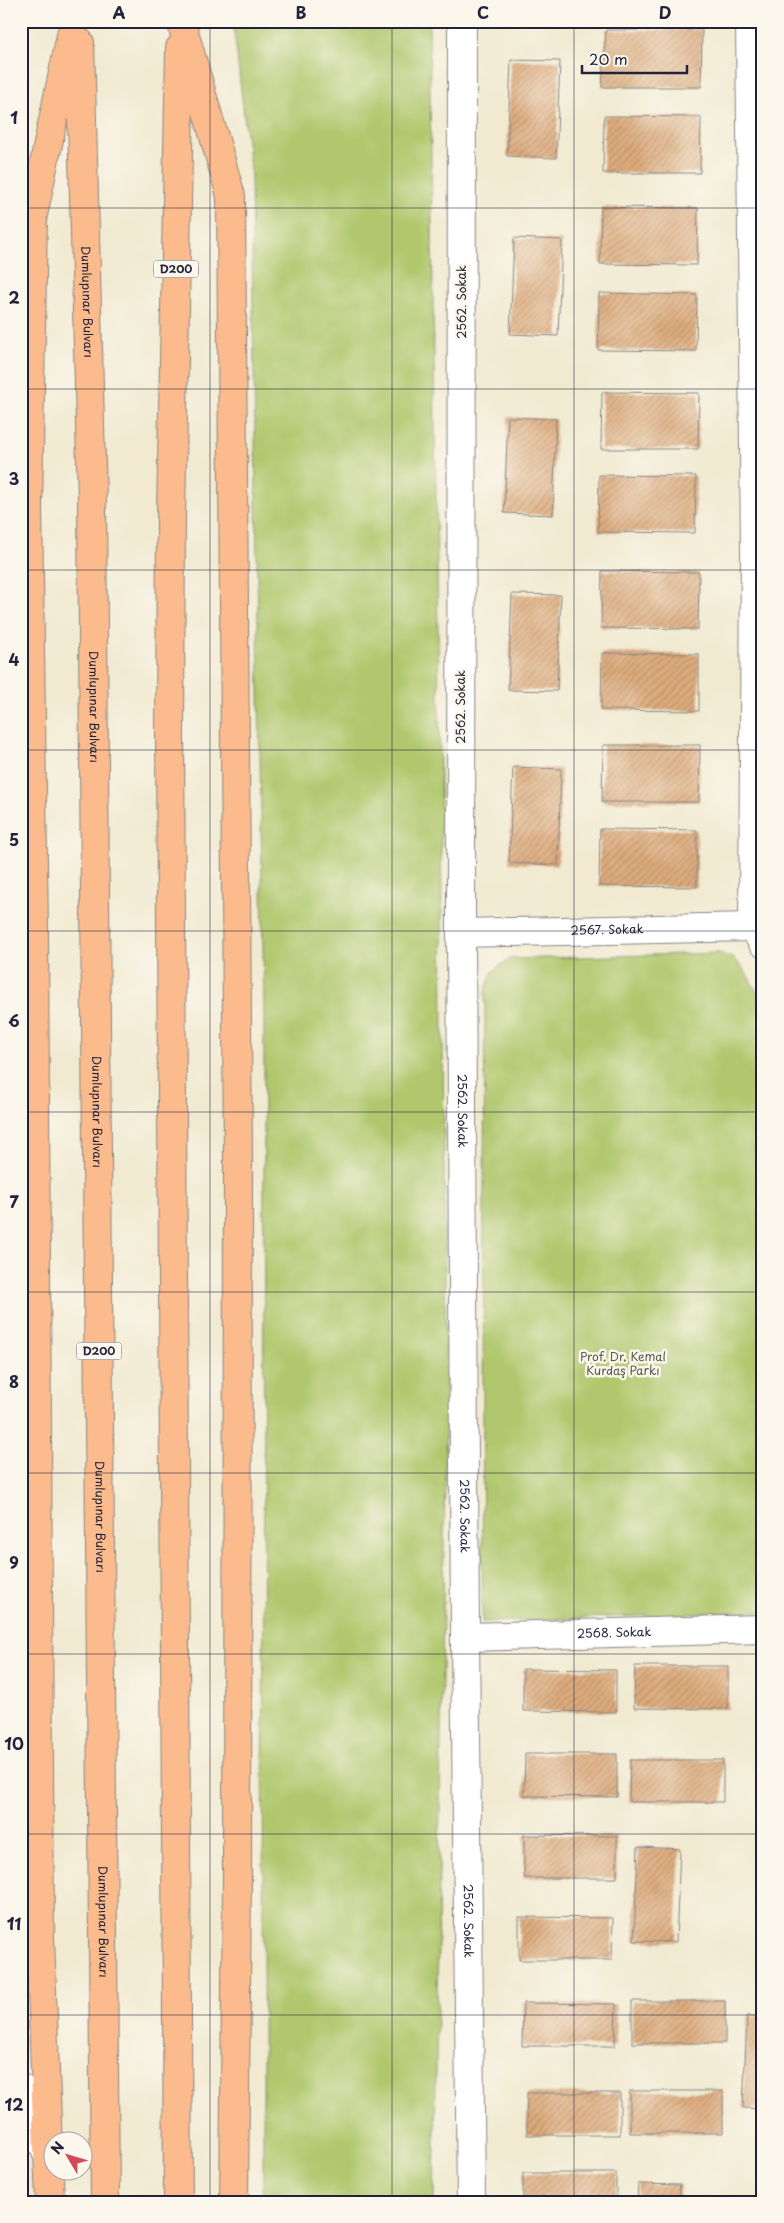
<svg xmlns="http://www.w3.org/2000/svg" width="784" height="2223" font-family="'Playpen Sans',sans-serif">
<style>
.park{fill:#b0c76d;stroke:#697454}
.building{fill:url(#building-hatch)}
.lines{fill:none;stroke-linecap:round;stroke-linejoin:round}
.street-casing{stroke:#8a8686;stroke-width:30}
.highway-casing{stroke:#8a8686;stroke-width:30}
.street{stroke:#fff;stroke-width:28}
.highway{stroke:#fbbb8c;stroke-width:28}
.grid{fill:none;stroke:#22223b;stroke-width:1;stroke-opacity:0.55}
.labels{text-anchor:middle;stroke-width:5;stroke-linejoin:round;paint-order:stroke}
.shield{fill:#fbf7ec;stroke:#636270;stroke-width:1}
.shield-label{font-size:11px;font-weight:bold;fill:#22223b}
.street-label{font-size:12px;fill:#22223b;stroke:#fbf7ec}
.park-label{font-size:12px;fill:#545c4c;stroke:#fbf7ec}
.neatline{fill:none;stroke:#22223b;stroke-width:2}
.grid-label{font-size:16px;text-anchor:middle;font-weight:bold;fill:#22223b}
</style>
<defs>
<pattern id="building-hatch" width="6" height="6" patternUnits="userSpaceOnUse" patternTransform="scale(1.25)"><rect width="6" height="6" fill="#deac7d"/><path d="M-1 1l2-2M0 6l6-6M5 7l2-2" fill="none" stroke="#b48c68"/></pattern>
</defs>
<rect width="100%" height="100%" fill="#fbf7ec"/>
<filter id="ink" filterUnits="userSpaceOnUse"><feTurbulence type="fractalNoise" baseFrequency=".02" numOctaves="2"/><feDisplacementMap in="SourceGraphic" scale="10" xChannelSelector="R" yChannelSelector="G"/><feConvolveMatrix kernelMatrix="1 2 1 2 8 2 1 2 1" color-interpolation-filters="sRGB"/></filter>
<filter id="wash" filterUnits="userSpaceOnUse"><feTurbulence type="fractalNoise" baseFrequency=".0096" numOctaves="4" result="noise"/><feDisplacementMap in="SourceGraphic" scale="20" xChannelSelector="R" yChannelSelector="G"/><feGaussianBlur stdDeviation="1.12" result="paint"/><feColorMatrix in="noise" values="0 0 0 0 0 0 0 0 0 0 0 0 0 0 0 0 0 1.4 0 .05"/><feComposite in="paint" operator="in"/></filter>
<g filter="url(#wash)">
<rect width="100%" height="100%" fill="#f1ead1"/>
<g class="park">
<path d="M233,21h196l13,887 4,498 -12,796h-171l1,-1191 -13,-835z"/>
<path d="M719,953l14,5 11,12 19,31v610l-281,11 3,-631 8,-20 16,-12z"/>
</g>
<g id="blocks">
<g class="building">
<path d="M606,30h96l-1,57h-99z"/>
<path d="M511,60l49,1 -4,97 -49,-2z"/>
<path d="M604,116l97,1 -1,56h-97z"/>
<path d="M601,207l97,1 -1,57 -97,-1z"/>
<path d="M514,238l48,2 -4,96 -48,-2z"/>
<path d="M599,293l98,2 -1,56 -98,-1z"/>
<path d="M602,392l97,1 -1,56h-97z"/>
<path d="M508,417l48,2 -3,96 -49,-2z"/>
<path d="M599,475l97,1 -1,57 -97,-1z"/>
<path d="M602,571l97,1 -1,57 -97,-1z"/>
<path d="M512,594l49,1 -4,96 -49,-1z"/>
<path d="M602,653l97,1v57l-98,-1z"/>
<path d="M603,745h97l-1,57h-97z"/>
<path d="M513,767l48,2 -3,96 -49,-2z"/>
<path d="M600,829l97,1v57l-98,-1z"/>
<path d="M635,1666h93v43l-94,-1z"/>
<path d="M523,1669l93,1v42l-93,-1z"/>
<path d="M525,1754h92v43l-93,-1z"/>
<path d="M630,1760h93v42h-94z"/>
<path d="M524,1835l93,1v42h-93z"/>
<path d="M638,1847l42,2 -4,93 -42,-1z"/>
<path d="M519,1917l94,1 -1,42h-93z"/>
<rect x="632" y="2001" width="93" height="42"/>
<path d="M523,2003l93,1 -1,42h-93z"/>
<path d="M747,2016h16v93l-20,-1z"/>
<rect x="630" y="2091" width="93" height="42"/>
<rect x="527" y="2093" width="93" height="42"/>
<rect x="523" y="2173" width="93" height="29"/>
<path d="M638,2184l42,1 -1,17h-42z"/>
</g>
</g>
</g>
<g filter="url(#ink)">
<use href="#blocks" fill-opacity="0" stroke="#8a8686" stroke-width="1"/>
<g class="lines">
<g class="street-casing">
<g id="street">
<path id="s1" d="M462,21l-1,912 4,704 6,565"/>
<path d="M750,21l5,534 -2,372 10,16"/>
<path id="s2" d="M461,933l292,-6"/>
<path id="s3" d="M465,1637l298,-8"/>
<path d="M21,2088l25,64"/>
</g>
</g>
<g class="highway-casing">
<g id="highway">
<path d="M181,21l50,175 7,965 -1,719 -3,322"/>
<path id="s4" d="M80,43l12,458 13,1701"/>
<path d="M50,2202l-10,-264 -6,-1005 -6,-427 5,-291 41,-194"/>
<path d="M178,2202l-8,-1469 1,-217 9,-468"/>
</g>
</g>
<use href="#street" class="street"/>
<use href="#highway" class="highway"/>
</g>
</g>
<path class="grid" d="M210,21v2181M392,21v2181M574,21v2181M21,208h742M21,389h742M21,570h742M21,750h742M21,931h742M21,1112h742M21,1292h742M21,1473h742M21,1654h742M21,1834h742M21,2015h742"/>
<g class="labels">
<g class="shield">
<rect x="153.5" y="260.5" width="45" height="17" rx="4"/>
<rect x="76.5" y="1342.5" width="45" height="17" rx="4"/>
</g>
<g class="shield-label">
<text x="176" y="273">D200</text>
<text x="99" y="1355">D200</text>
</g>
<g class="street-label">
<text dy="4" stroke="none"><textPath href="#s4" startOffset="259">Dumlupınar Bulvarı</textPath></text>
<text transform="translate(462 302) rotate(-90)" y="4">2562. Sokak</text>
<text dy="4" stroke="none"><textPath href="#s4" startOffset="664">Dumlupınar Bulvarı</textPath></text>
<text transform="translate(461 707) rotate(-90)" y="4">2562. Sokak</text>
<text dy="4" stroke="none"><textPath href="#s2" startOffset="146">2567. Sokak</textPath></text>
<text dy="4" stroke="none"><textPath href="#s4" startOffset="1069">Dumlupınar Bulvarı</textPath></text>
<text dy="4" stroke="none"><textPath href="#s1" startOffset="1090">2562. Sokak</textPath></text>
<text dy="4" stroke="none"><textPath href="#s4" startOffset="1474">Dumlupınar Bulvarı</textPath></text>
<text dy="4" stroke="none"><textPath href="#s1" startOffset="1495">2562. Sokak</textPath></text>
<text dy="4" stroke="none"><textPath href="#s3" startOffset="149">2568. Sokak</textPath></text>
<text dy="4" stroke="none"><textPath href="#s4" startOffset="1879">Dumlupınar Bulvarı</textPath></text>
<text dy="4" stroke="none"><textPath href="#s1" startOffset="1900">2562. Sokak</textPath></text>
</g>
<g class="park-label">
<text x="623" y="1361">Prof. Dr. Kemal<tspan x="623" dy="14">Kurdaş Parkı</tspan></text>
</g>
</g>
<rect width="784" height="2223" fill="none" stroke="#fbf7ec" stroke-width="55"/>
<g transform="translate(68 2156) rotate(308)"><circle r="24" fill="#fbf7ec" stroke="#a4a2a5"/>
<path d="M0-4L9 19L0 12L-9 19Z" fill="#d1495b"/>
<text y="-8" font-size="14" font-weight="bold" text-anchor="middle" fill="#22223b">N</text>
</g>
<path d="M582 65v8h105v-8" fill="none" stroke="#22223b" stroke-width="2.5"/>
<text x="589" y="65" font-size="15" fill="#22223b" stroke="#fbf7ec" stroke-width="4" paint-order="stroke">20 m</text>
<rect x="28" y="28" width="728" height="2168" class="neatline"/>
<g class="grid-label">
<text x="119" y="19">A</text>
<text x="301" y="19">B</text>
<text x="483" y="19">C</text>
<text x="665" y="19">D</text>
<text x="14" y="124">1</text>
<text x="14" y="304">2</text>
<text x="14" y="485">3</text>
<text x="14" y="666">4</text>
<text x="14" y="846">5</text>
<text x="14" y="1027">6</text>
<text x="14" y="1208">7</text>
<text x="14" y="1388">8</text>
<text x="14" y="1569">9</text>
<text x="14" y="1750">10</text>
<text x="14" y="1930">11</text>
<text x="14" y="2111">12</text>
</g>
</svg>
